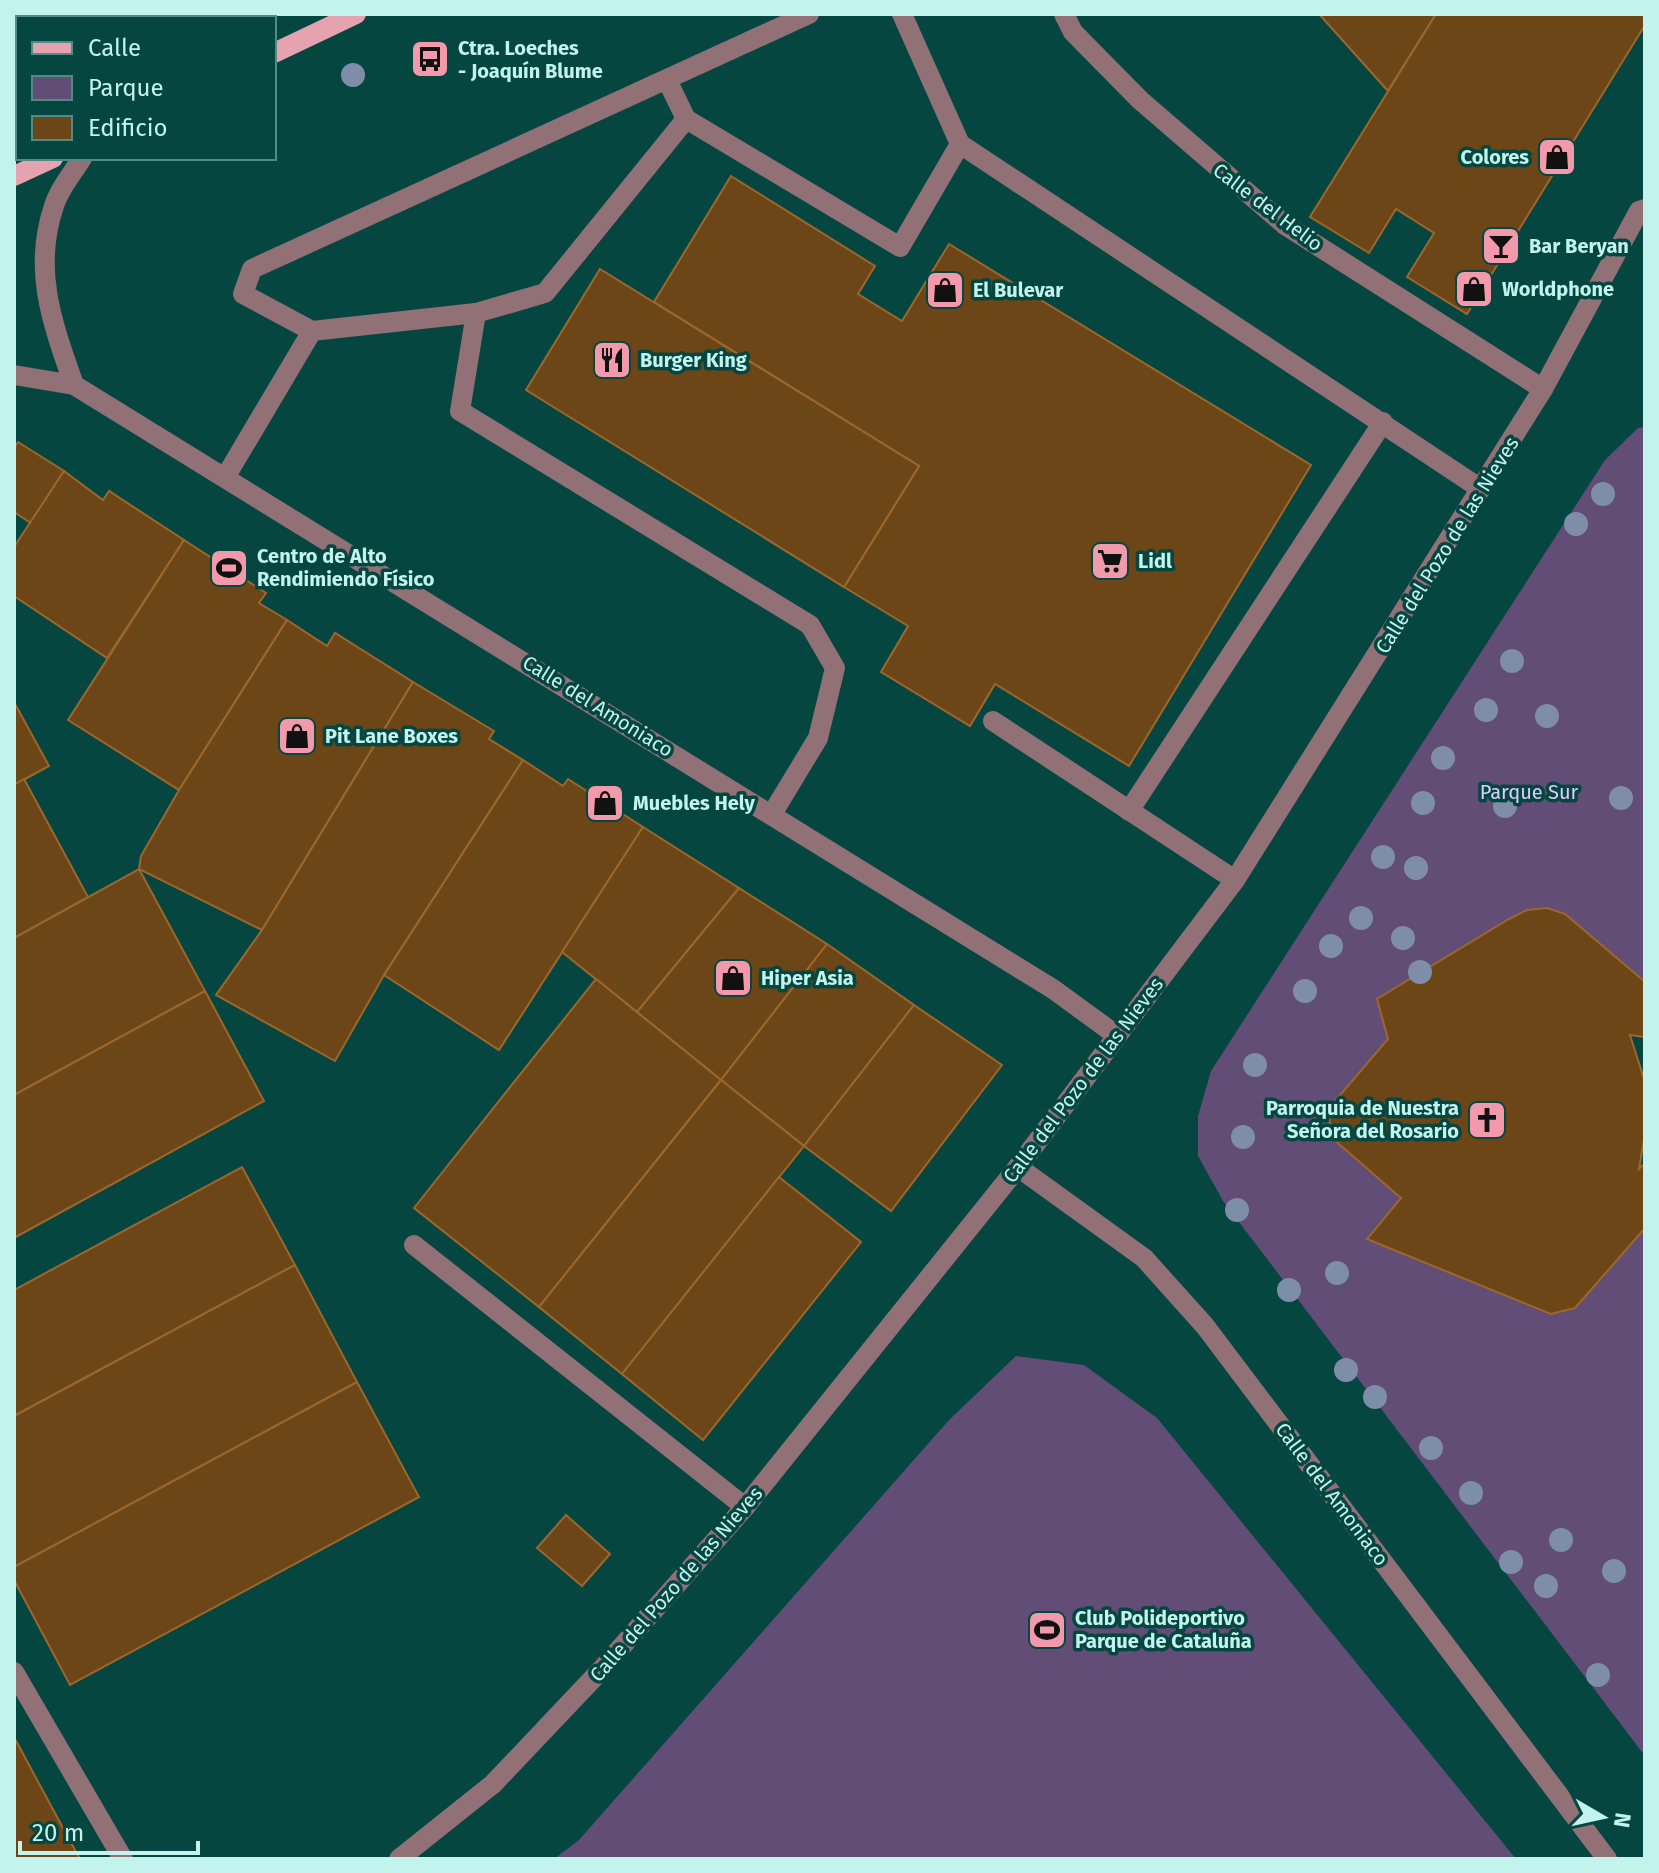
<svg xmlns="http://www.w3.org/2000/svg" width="1659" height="1873" font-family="'Fira Sans',sans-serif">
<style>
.green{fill:#614d76}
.building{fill:#6d4618;stroke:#9c672c;stroke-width:2}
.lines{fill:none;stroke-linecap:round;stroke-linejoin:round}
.minor{stroke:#917076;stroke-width:20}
.major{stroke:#e5a2af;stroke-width:20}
.tree{fill:#7e8ea8}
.labels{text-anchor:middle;stroke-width:7;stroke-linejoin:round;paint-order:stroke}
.poi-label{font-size:20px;font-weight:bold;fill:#c3f3ed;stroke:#054641;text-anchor:start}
.street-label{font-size:20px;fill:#c3f3ed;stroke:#054641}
.park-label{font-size:20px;fill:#e1c9fd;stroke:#054641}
</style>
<rect width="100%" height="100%" fill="#054641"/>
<g class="green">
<path d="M1645,427v555l-80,-68 -56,5 -132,80 11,40 -59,69 2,29 70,61 -34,41 172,70 13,5 23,-6 70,-80v528l-422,-555 -25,-45v-40l13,-45 394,-611 33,-32z"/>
<path d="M1016,1356l68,9 73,53 359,441h-962l25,-19 370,-420z"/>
</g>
<g class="building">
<path d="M1319,14h117l-48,77z"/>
<path d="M1436,14h209v11l-178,289 -60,-37 27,-44 -38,-24 -27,44 -59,-36z"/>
<path d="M731,176l144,90 -17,28 44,27 47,-77 362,221 -182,301 -134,-82 -25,42 -89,-54 27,-46 -64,-39 75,-121 -265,-164z"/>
<path d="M600,269l319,197 -75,121 -318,-197z"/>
<path d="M18,442l46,29 -33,52 -17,-11v-64z"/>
<path d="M64,471l39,29 6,-9 75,49 -77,118 -93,-62v-49z"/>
<path d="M184,540l82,53 -7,10 28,17 -108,170 -111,-70z"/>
<path d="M287,620l40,26 8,-13 78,49 -151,248 -123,-61 2,-13 38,-66z"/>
<path d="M413,682l81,49 -5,8 34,21 -139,215 -49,86 -119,-66 46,-65z"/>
<path d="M14,702l35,64 -35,19z"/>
<path d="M523,760l40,26 5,-7 75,48 -144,223 -115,-75z"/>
<path d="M24,779l64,118 -74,41v-153z"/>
<path d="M643,827l96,61 -102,124 -75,-60z"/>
<path d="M139,869l66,122 -191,104v-157z"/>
<path d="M739,888l88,56 -106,136 -84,-68z"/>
<path d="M1547,908l18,6 80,68v55l-15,-2 15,47v51l-6,36 6,-6v65l-70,80 -24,6 -184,-75 34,-41 -70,-61 -2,-29 59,-69 -11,-40 132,-80 18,-9z"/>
<path d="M827,944l87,61 -110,141 -83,-66z"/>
<path d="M596,979l125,101 -182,227 -125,-99z"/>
<path d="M205,991l59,110 -250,137v-143z"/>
<path d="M914,1005l88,60 -111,146 -87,-65z"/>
<path d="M721,1080l83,66 -182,228 -83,-67z"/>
<path d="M242,1167l53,98 -281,151v-126z"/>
<path d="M779,1177l82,65 -158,198 -81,-66z"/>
<path d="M295,1265l62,117 -343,185v-151z"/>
<path d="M357,1382l62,115 -349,188 -56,-105v-13z"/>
<path d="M566,1515l44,39 -28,32 -45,-38z"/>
<path d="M14,1737l56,104 10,18h-66z"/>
</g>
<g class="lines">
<g class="minor">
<path d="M902,14l58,130 521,345"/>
<path d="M1064,14l9,18 67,68 145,125 258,164"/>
<path d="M668,82l18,37 214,128 60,-103"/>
<path d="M476,313l-16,98 350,214 25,43 -17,70 -46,76"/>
<path d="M312,331l-69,-37 9,-25 557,-255"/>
<path d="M14,375l60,10 979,604 63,46"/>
<path d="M74,385c-21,-60 -42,-115 -20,-179 5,-17 19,-33 28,-48"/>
<path d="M226,476l86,-145 164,-18 69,-20 141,-174"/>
<path d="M993,721l242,159"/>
<path d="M1129,811l254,-389"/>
<path d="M1018,1167l126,91 61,68 402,533"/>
<path d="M414,1245l331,262"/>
<path d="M14,1672l109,187"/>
<path d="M399,1859l94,-75 108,-114 144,-163 273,-340 217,-287 308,-491 96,-178 6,-2"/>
</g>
<g class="major">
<path d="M155,18l9,-4"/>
<path d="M274,53l82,-39"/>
<path d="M14,88l4,-2"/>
<path d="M14,176l39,-18"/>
</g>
</g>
<g class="tree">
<circle cx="353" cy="75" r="12"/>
<circle cx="1603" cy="494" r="12"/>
<circle cx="1576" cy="524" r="12"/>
<circle cx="1512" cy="661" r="12"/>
<circle cx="1486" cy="710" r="12"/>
<circle cx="1547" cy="716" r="12"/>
<circle cx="1443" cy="758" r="12"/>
<circle cx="1621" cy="798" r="12"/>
<circle cx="1423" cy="803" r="12"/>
<circle cx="1505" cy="806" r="12"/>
<circle cx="1383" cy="857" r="12"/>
<circle cx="1416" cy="868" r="12"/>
<circle cx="1361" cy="918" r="12"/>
<circle cx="1403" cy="938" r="12"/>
<circle cx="1331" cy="946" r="12"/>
<circle cx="1420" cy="972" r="12"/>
<circle cx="1305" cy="991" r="12"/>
<circle cx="1255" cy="1065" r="12"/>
<circle cx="1243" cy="1137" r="12"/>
<circle cx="1237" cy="1210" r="12"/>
<circle cx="1337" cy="1273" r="12"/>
<circle cx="1289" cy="1290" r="12"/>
<circle cx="1346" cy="1370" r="12"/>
<circle cx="1375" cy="1397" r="12"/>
<circle cx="1431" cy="1448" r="12"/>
<circle cx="1471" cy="1493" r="12"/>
<circle cx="1561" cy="1540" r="12"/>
<circle cx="1511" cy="1562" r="12"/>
<circle cx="1614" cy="1571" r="12"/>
<circle cx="1546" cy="1586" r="12"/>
<circle cx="1598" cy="1675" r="12"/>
</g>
<defs>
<g id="bus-square" transform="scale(2)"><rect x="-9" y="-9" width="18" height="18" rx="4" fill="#f29aac" stroke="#054641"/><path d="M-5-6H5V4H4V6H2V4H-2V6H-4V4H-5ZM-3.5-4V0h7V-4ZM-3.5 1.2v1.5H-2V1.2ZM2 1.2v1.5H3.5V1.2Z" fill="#111"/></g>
<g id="shop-square" transform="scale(2)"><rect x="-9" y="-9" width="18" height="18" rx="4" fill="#f29aac" stroke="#054641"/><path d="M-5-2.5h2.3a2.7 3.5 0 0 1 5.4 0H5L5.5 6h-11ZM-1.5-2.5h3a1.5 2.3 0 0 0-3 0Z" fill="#111"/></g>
<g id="bar-square" transform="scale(2)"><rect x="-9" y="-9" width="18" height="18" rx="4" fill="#f29aac" stroke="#054641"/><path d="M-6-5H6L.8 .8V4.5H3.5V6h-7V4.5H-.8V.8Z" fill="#111"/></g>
<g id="restaurant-square" transform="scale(2)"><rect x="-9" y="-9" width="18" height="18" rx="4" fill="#f29aac" stroke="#054641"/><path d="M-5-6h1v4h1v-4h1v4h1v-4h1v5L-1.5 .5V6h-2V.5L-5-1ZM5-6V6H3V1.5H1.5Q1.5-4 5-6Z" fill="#111"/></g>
<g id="supermarket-square" transform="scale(2)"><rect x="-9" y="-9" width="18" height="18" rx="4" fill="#f29aac" stroke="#054641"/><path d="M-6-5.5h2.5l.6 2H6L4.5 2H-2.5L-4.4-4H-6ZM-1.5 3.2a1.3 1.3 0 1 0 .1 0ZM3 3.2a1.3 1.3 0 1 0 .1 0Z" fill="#111"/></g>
<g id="stadium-square" transform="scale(2)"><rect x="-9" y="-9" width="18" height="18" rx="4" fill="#f29aac" stroke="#054641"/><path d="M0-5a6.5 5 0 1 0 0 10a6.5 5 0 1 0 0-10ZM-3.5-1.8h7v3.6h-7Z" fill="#111"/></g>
<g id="church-square" transform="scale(2)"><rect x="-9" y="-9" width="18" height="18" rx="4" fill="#f29aac" stroke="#054641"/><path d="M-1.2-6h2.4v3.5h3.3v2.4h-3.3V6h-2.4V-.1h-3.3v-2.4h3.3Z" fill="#111"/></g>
</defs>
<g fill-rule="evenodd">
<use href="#bus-square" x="430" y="59"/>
<use href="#shop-square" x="1557" y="157"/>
<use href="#bar-square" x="1501" y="246"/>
<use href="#shop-square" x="1474" y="289"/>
<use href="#shop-square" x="945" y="290"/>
<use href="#restaurant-square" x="612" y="360"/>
<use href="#supermarket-square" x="1110" y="561"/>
<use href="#stadium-square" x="229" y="568"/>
<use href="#shop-square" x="297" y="736"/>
<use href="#shop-square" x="605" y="803"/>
<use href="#shop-square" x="733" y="978"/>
<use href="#church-square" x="1487" y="1120"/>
<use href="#stadium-square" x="1047" y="1630"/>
</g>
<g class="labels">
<g class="poi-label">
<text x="458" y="55">Ctra. Loeches<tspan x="458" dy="23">- Joaquín Blume</tspan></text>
<text x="1529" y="164" text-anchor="end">Colores</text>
<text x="1529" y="253">Bar Beryan</text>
<text x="1502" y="296">Worldphone</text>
<text x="973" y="297">El Bulevar</text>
<text x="640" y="367">Burger King</text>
<text x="257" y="563">Centro de Alto<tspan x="257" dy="23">Rendimiendo Físico</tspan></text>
<text x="1138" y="568">Lidl</text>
<text x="325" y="743">Pit Lane Boxes</text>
<text x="633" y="810">Muebles Hely</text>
<text x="761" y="985">Hiper Asia</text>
<text x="1459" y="1115" text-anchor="end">Parroquia de Nuestra<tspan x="1459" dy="23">Señora del Rosario</tspan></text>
<text x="1075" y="1625">Club Polideportivo<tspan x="1075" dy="23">Parque de Cataluña</tspan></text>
</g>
<g class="street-label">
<text transform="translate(1268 207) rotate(37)" y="7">Calle del Helio</text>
<text transform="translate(1447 545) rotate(-58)" y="7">Calle del Pozo de las Nieves</text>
<text transform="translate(598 706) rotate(32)" y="7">Calle del Amoniaco</text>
<text transform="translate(1083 1080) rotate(-53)" y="7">Calle del Pozo de las Nieves</text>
<text transform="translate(1332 1494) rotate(53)" y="7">Calle del Amoniaco</text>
<text transform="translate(676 1584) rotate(-49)" y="7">Calle del Pozo de las Nieves</text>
</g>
<g class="park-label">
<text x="1529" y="799">Parque Sur</text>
</g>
</g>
<rect width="1659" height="1873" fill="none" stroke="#c3f3ed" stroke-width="32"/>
<rect x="16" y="16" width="260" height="144" fill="#054641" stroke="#518b86" stroke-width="2"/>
<rect x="32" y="42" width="40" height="12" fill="#e5a2af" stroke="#518b86" stroke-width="2"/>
<text x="88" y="56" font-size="24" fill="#c3f3ed">Calle</text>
<rect x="32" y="76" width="40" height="24" fill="#614d76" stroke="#518b86" stroke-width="2"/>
<text x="88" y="96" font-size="24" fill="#c3f3ed">Parque</text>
<rect x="32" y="116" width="40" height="24" fill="#6d4618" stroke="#518b86" stroke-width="2"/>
<text x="88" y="136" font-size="24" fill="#c3f3ed">Edificio</text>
<g transform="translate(1603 1817) rotate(99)" stroke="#054641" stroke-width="6" paint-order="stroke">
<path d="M0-6L14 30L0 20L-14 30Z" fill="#c3f3ed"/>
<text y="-12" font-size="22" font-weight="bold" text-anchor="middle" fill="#c3f3ed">N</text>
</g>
<path d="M20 1841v12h178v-12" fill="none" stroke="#c3f3ed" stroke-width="4"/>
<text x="32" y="1841" font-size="24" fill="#c3f3ed" stroke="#054641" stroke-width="6" paint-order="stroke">20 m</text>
</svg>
